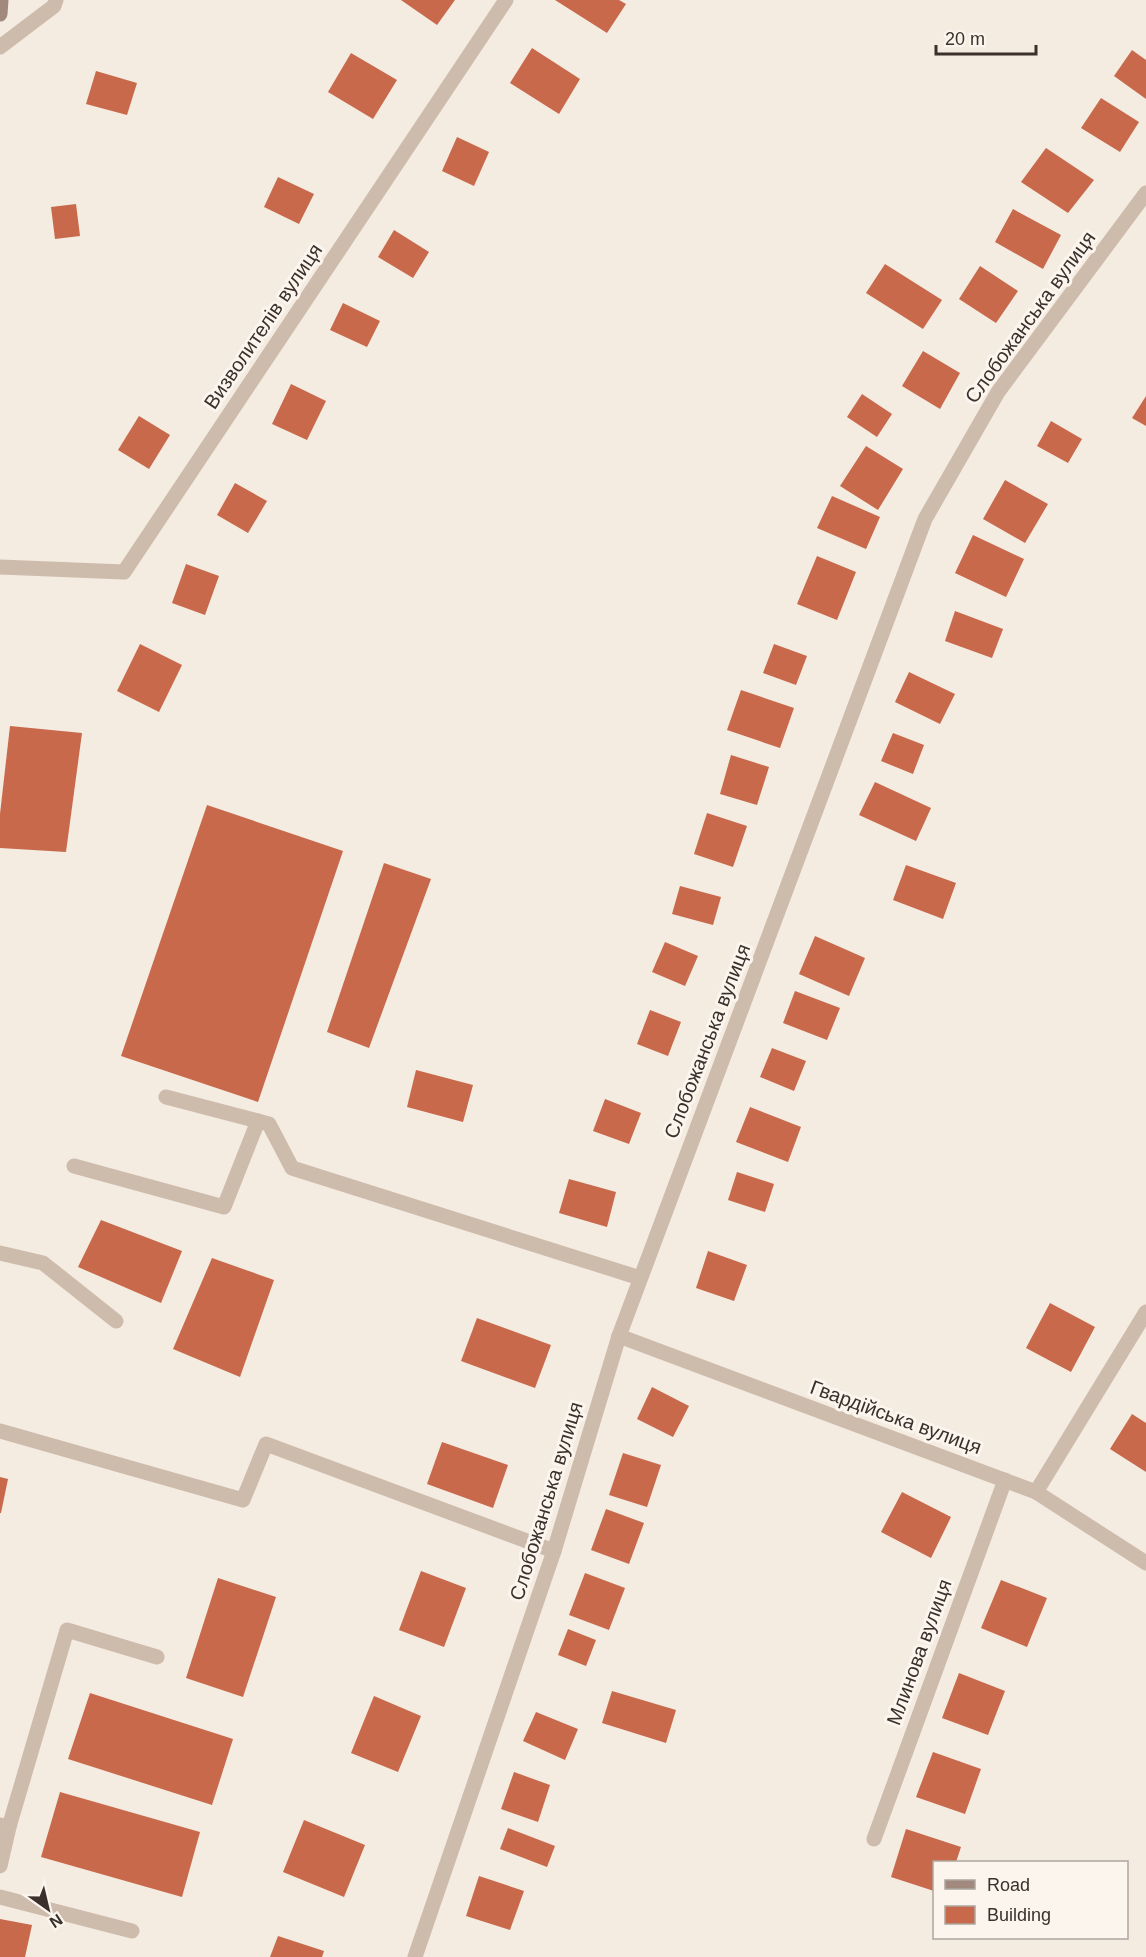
<svg xmlns="http://www.w3.org/2000/svg" width="1146" height="1957" font-family="Arial,sans-serif">
<style>
.building{fill:#c8694b}
.lines{fill:none;stroke-linecap:round;stroke-linejoin:round}
.lane{stroke:#cdbbac;stroke-width:15}
.street{stroke:#cdbbac;stroke-width:15}
.secondary{stroke:#a18a7d;stroke-width:15}
.labels{text-anchor:middle;stroke-width:6;stroke-linejoin:round;paint-order:stroke}
.street-label{font-size:20px;fill:#3b302b;stroke:#fbf5ee}
</style>
<rect width="100%" height="100%" fill="#f4ebe1"/>
<g class="building">
<path d="M401,0h54l-18,25z"/>
<path d="M555,0h64l7,4 -19,29z"/>
<path d="M532,48l48,31 -21,35 -49,-31z"/>
<path d="M1132,50l14,10v39l-32,-23z"/>
<path d="M351,53l46,27 -24,39 -45,-27z"/>
<path d="M96,71l41,12 -10,32 -41,-11z"/>
<path d="M1101,98l38,24 -19,30 -39,-24z"/>
<path d="M457,137l32,15 -15,34 -32,-15z"/>
<path d="M1046,148l48,32 -26,33 -47,-31z"/>
<path d="M278,177l36,17 -15,30 -35,-17z"/>
<path d="M76,204l4,32 -25,3 -4,-32z"/>
<path d="M1013,209l48,26 -18,34 -48,-27z"/>
<path d="M394,230l35,22 -16,26 -35,-21z"/>
<path d="M885,264l57,36 -19,29 -57,-36z"/>
<path d="M980,266l38,25 -22,32 -37,-24z"/>
<path d="M343,303l37,18 -13,26 -37,-17z"/>
<path d="M923,351l37,22 -20,36 -38,-23z"/>
<path d="M291,384l35,17 -19,39 -35,-16z"/>
<path d="M862,394l30,20 -15,23 -30,-20z"/>
<path d="M1146,396v30l-14,-8z"/>
<path d="M139,416l31,19 -21,34 -31,-19z"/>
<path d="M1051,421l31,18 -14,24 -31,-17z"/>
<path d="M866,446l37,23 -25,41 -38,-24z"/>
<path d="M1005,480l43,24 -23,39 -42,-24z"/>
<path d="M235,483l32,18 -19,32 -31,-18z"/>
<path d="M832,496l48,21 -14,32 -49,-21z"/>
<path d="M973,535l51,24 -18,38 -51,-24z"/>
<path d="M817,556l39,16 -19,48 -40,-16z"/>
<path d="M186,564l33,12 -14,39 -33,-12z"/>
<path d="M955,611l48,18 -11,29 -47,-17z"/>
<path d="M140,644l42,21 -23,47 -42,-21z"/>
<path d="M774,644l33,12 -11,29 -33,-12z"/>
<path d="M909,672l46,22 -15,30 -45,-22z"/>
<path d="M741,690l53,18 -14,40 -53,-18z"/>
<path d="M10,726l72,7 -16,119 -66,-4v-34z"/>
<path d="M893,733l31,12 -11,29 -32,-13z"/>
<path d="M731,755l38,12 -12,38 -37,-11z"/>
<path d="M875,782l56,26 -15,33 -57,-26z"/>
<path d="M207,805l136,46 -85,251 -137,-46z"/>
<path d="M707,813l40,13 -14,41 -39,-13z"/>
<path d="M384,863l47,16 -62,169 -42,-16z"/>
<path d="M906,865l50,18 -13,36 -50,-19z"/>
<path d="M680,886l41,11 -8,28 -41,-11z"/>
<path d="M815,936l50,22 -16,38 -50,-22z"/>
<path d="M665,942l33,14 -13,30 -33,-14z"/>
<path d="M795,991l45,17 -13,32 -44,-17z"/>
<path d="M650,1010l31,12 -13,34 -31,-12z"/>
<path d="M772,1048l34,13 -12,30 -34,-14z"/>
<path d="M416,1070l57,15 -10,37 -56,-15z"/>
<path d="M605,1099l36,14 -12,31 -36,-13z"/>
<path d="M750,1107l51,20 -13,35 -52,-20z"/>
<path d="M737,1172l37,12 -9,28 -37,-12z"/>
<path d="M569,1179l47,13 -9,35 -48,-14z"/>
<path d="M101,1220l81,31 -21,52 -83,-36z"/>
<path d="M708,1251l39,14 -13,36 -38,-13z"/>
<path d="M212,1258l62,22 -34,97 -67,-28z"/>
<path d="M1050,1303l45,24 -24,45 -45,-24z"/>
<path d="M477,1318l74,27 -16,43 -74,-27z"/>
<path d="M652,1387l37,19 -16,31 -36,-18z"/>
<path d="M1132,1414l14,9v49l-36,-23z"/>
<path d="M442,1442l66,23 -15,43 -66,-24z"/>
<path d="M623,1453l38,12 -14,42 -38,-12z"/>
<path d="M0,1477l8,2 -7,34h-1z"/>
<path d="M902,1492l49,25 -20,41 -50,-26z"/>
<path d="M606,1509l38,14 -15,41 -38,-14z"/>
<path d="M421,1571l45,17 -22,59 -45,-17z"/>
<path d="M585,1573l40,15 -16,42 -40,-15z"/>
<path d="M218,1578l58,19 -33,100 -57,-19z"/>
<path d="M1001,1580l46,18 -20,49 -46,-19z"/>
<path d="M568,1629l28,11 -10,26 -28,-11z"/>
<path d="M959,1673l46,18 -17,44 -46,-17z"/>
<path d="M612,1691l64,19 -10,33 -64,-20z"/>
<path d="M90,1693l143,46 -21,66 -144,-46z"/>
<path d="M374,1696l47,20 -23,56 -47,-19z"/>
<path d="M536,1712l42,17 -13,31 -42,-19z"/>
<path d="M933,1752l48,17 -16,45 -49,-17z"/>
<path d="M514,1772l36,13 -12,37 -37,-13z"/>
<path d="M60,1792l140,40 -18,65 -141,-40z"/>
<path d="M304,1820l61,25 -21,52 -61,-25z"/>
<path d="M508,1828l47,18 -8,21 -47,-18z"/>
<path d="M906,1829l55,18 -5,15h-22v29l-43,-14z"/>
<path d="M479,1876l45,15 -14,39 -44,-14z"/>
<path d="M0,1919l32,6 -7,32h-25z"/>
<path d="M278,1936l46,15 -2,6h-52z"/>
</g>
<g class="lines">
<g class="lane">
<path d="M166,1097l103,27 23,44 348,110"/>
<path d="M74,1166l150,41 34,-86"/>
<path d="M0,1253l43,10 73,58"/>
<path d="M0,1431l243,69 23,-56 288,107"/>
<path d="M0,1825l9,2 58,-197 90,27"/>
<path d="M0,1866l9,-39"/>
<path d="M0,1897l132,34"/>
</g>
<g class="street">
<path d="M0,47l54,-41 2,-6"/>
<path d="M0,567l124,5 382,-572"/>
<path d="M619,1336l417,156 110,71"/>
<path d="M1036,1492l110,-180"/>
<path d="M874,1839l131,-359"/>
<path d="M415,1957l139,-406 65,-215 306,-817 73,-127 148,-199"/>
</g>
<path class="secondary" d="M0,14l1,-14"/>
</g>
<g class="labels">
<g class="street-label">
<text transform="translate(1030 317) rotate(-54)" y="7">Слобожанська вулиця</text>
<text transform="translate(263 326) rotate(-56)" y="7">Визволителів вулиця</text>
<text transform="translate(707 1041) rotate(-69)" y="7">Слобожанська вулиця</text>
<text transform="translate(896 1417) rotate(20)" y="7">Гвардійська вулиця</text>
<text transform="translate(546 1501) rotate(-73)" y="7">Слобожанська вулиця</text>
<text transform="translate(919 1652) rotate(-70)" y="7">Млинова вулиця</text>
</g>
</g>
<rect x="933" y="1861" width="195" height="78" fill="#fbf5ee" stroke="#aea6a0" stroke-width="1.5"/>
<rect x="945" y="1880" width="30" height="9" fill="#a18a7d" stroke="#aea6a0" stroke-width="1.5"/>
<text x="987" y="1891" font-size="18" fill="#3b302b">Road</text>
<rect x="945" y="1906" width="30" height="18" fill="#c8694b" stroke="#aea6a0" stroke-width="1.5"/>
<text x="987" y="1921" font-size="18" fill="#3b302b">Building</text>
<g transform="translate(48 1909) rotate(146)" stroke="#fbf5ee" stroke-width="4.5" paint-order="stroke">
<path d="M0-4.5L10 22L0 15L-10 22Z" fill="#3b302b"/>
<text y="-9" font-size="16" font-weight="bold" text-anchor="middle" fill="#3b302b">N</text>
</g>
<path d="M936 45v9h100v-9" fill="none" stroke="#3b302b" stroke-width="3"/>
<text x="945" y="45" font-size="18" fill="#3b302b" stroke="#fbf5ee" stroke-width="4.5" paint-order="stroke">20 m</text>
</svg>
